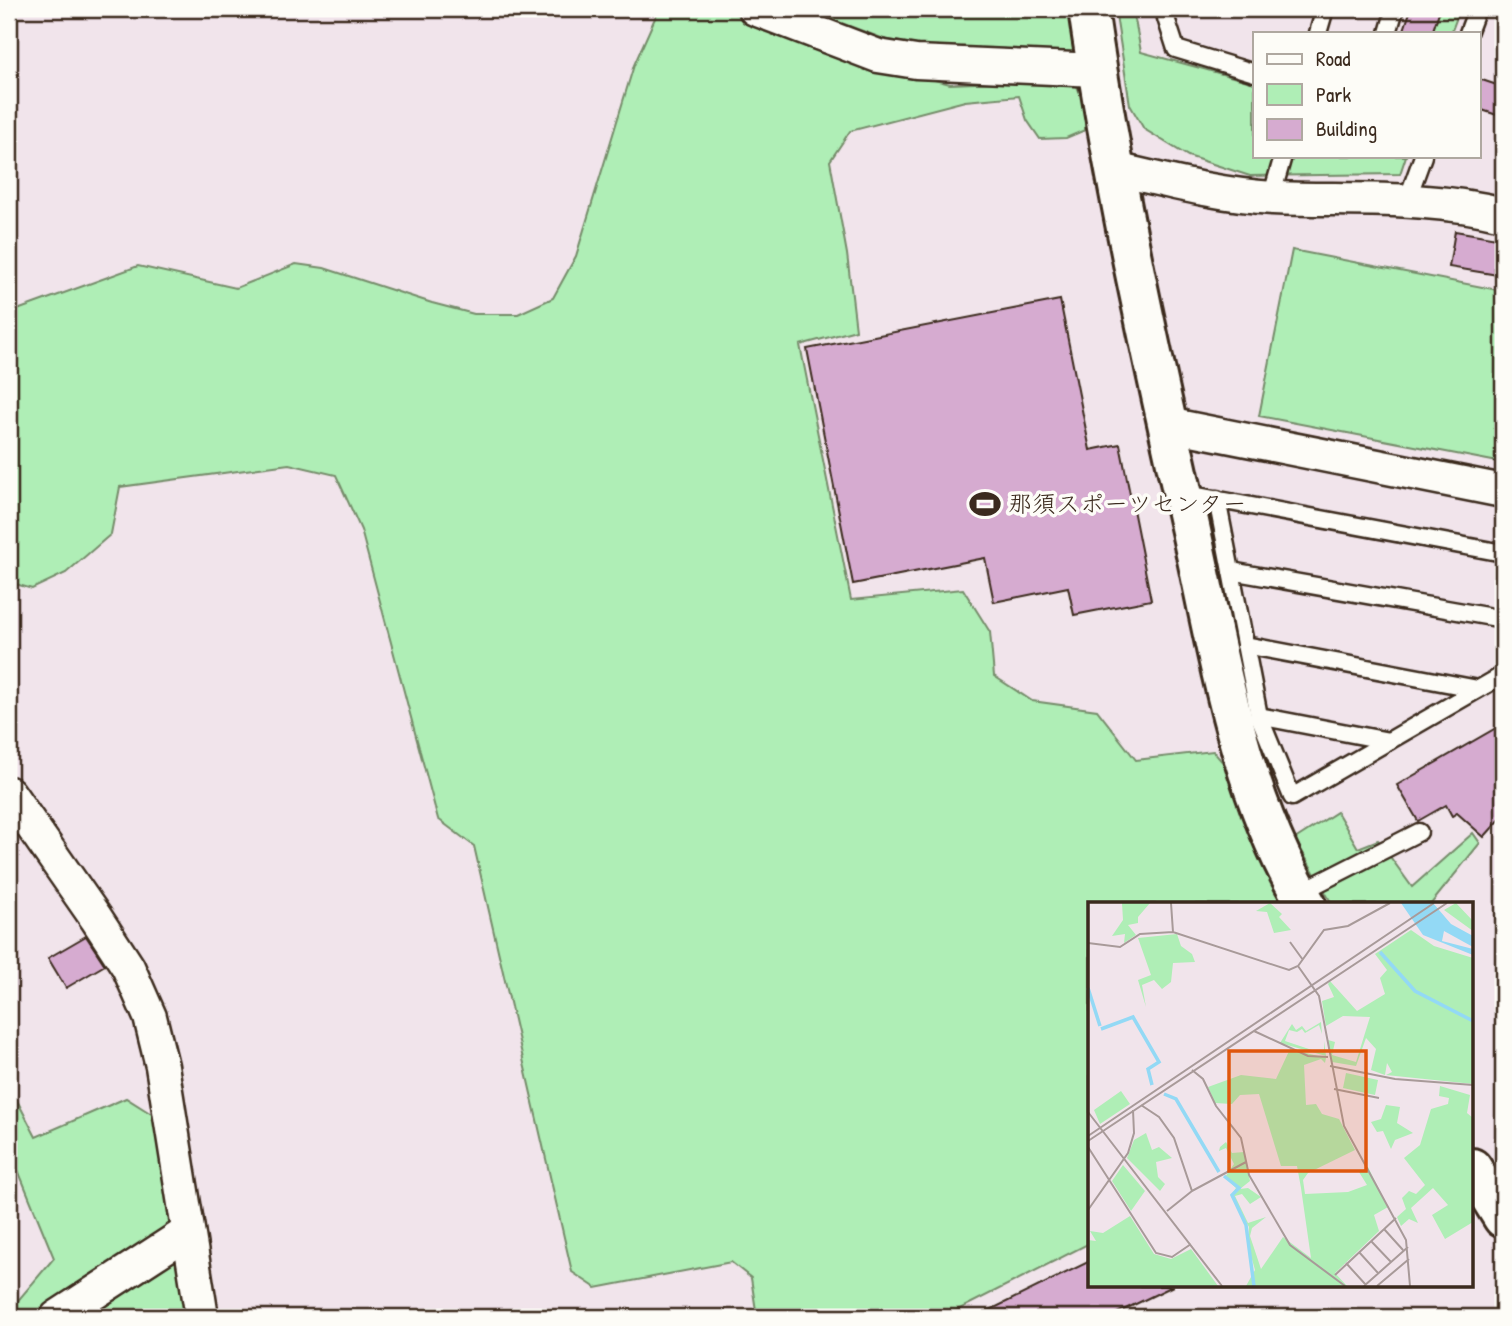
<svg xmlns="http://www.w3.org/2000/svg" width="1512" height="1326" font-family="'Patrick Hand','Klee One',sans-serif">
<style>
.green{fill:#afeeb6;stroke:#758c6a;stroke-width:2}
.building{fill:#d6abd0;stroke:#3b2a1e;stroke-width:2}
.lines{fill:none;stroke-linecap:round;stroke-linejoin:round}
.lane-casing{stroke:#3b2a1e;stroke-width:21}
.street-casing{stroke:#3b2a1e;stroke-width:37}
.secondary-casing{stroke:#3b2a1e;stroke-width:44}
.lane{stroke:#fdfcf7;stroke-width:16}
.street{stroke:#fdfcf7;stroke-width:32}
.secondary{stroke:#fdfcf7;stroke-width:38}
.labels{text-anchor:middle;stroke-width:7;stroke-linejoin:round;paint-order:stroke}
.poi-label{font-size:24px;fill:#3b2a1e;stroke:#fdfcf7;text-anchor:start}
.inset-river{fill:none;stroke:#93d9f5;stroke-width:3.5}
.inset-road{fill:none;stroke:#a89a99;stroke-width:2}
.view{fill:#df570d;fill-opacity:0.15;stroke:#df570d;stroke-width:3.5}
.inset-edge{fill:none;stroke:#3b2a1e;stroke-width:3.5}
</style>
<rect width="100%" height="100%" fill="#f1e4eb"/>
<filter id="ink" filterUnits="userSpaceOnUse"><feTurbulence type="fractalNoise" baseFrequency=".0143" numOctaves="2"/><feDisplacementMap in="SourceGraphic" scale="14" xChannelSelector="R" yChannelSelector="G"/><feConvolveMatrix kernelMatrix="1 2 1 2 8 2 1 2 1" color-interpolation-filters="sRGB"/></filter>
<g filter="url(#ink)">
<g class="green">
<path d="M659,9h66l96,42 129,33 124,-5 11,26v25l-19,8 -26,1 -13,-19 -8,-24 -54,5 -115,30 -20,30 17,93 9,76 -56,15 51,255 112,-11 27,43 4,44 38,25 65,9 39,50 77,-9 24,28 56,125h-203v339l-146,74h-187l-6,-39 -20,-16 -135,26 -24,-16 -98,-426 -36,-27 -77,-289 -25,-55 -47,-11 -169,23 -9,47 -45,39 -34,16 -23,-7v-269l129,-47 98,22 60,-24 28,4 108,35 42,11h44l35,-16 23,-42 58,-191z"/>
<path d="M804,9h264l7,50 -131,-9 -60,-11z"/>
<path d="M1115,9h18l8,43 114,31v73h151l-6,18 -150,2 -62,-20 -44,-27 -14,-24z"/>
<path d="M1440,9h20l-9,24h-19z"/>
<path d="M1292,250l211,41v172l-244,-47z"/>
<path d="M1337,812l21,36 20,-8 34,47 61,-54 7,10 -49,61h-99l-37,-65z"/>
<path d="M9,1085l27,52 90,-39 35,22 34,197h-186v-6l45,-53 -45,-110z"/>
</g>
<g class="building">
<path d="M1411,9h29l-8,24h-29z"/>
<path d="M1479,79l24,8v30l-24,-8z"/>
<path d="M1455,231l48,8 -5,36 -49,-8z"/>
<path d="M1060,300l30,150 30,-6 31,156 -77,15 -6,-28 -74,15 -9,-44 -132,26 -46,-235z"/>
<path d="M1503,724v92l-19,21 -27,-24 -5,3 -6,-11 -28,16 -21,-36z"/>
<path d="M86,936l19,29 -39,23 -18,-30z"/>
<path d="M1090,1261v25h83l-64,31h-133z"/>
</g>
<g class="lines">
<g class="lane-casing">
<g id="lane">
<path d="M1168,9l-2,9 10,31 79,24"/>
<path d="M1318,33l7,-24"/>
<path d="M1388,33l7,-24"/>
<path d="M1468,33l9,-24"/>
<path d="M1271,198l12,-42"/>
<path d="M1407,200l16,-44"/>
<path d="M1182,493l321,60"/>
<path d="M1217,499l42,217 33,81 211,-122"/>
<path d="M1231,571l272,48"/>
<path d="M1245,645l233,44"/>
<path d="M1259,716l130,25"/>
<path d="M1299,893l120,-61"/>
</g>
</g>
<g class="street-casing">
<g id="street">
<path d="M755,9l123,47 38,6 181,8"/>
<path d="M1115,169c52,12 105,26 158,29 77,3 155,-3 230,16"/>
<path d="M1167,424l336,67"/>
<path d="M9,793l87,125 32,49 22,50 12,49 40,251"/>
<path d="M57,1317l131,-85"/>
</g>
</g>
<g class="secondary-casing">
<g id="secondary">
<path d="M1088,9c25,172 63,343 101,513 29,129 48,267 117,382"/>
<path d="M1472,1168l31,50"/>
</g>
</g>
<use href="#lane" class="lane"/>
<use href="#street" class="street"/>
<use href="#secondary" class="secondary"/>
</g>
</g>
<defs>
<g id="stadium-bare" transform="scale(2.415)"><path d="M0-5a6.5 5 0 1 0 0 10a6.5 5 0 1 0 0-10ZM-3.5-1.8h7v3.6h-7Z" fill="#3b2a1e" stroke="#fdfcf7" stroke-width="2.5" paint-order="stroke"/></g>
</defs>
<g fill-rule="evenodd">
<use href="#stadium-bare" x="985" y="504"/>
</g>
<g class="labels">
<g class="poi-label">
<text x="1008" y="512">那須スポーツセンター</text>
</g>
</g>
<g transform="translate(1088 902)">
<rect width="385" height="385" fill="#f1e4eb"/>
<path d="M34,1h28l-12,14v6l-10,2 8,10 -12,8 1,-9 -13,2 11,-16zM182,1l12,11 -3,3 12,13 -17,3 -7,-21 -11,-1zM368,1l17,18v10l-29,-21zM323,28l23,16 39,12v126l-87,-9 6,-3 -5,-9 -2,12 -14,-5 5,-21 -10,-11 -10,28 -24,-4 -4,-22 7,2 -3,13 24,7 14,-45 -27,-1 -17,10 -4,-25 12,-4 -6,-13 2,-3 27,30 28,-17 -5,-16 7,-8 -12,-16zM89,32l4,12 11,8 3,8 -22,1 -2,19 -9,7 -8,-9 -12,5 4,22 -8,-27 13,-5 -13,-37zM233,120l1,12 -3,-9 -14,8 -3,-4 -5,3 -8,-2 -4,11 33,11 6,-1v-10l2,15 -46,-13 12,-19 4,6 6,-4 4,5zM202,147l36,9 -1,5 -4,-4 -17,6 2,40 10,-1 6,10 17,5 16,31 -47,23 -5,7 2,14 43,-2 19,-7 -8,-13 9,-5 20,40 -14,8 5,16 -44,42 12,13h-101l9,-16 -7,-25 1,-18 -18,-31 5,-8 -11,-11 9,-13 -8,-16 -7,3 1,-4 6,-5 6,11 12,-1 6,29 -10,8 8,-1 13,9 -11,7 -8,-10 -7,2 13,27 18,-6 -14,11 -2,8 11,33 22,-32 28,21 -10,-70 -4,-22h-16l-22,-72 -19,1 -8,9 -17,-1 -7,-16 33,-12 35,4zM258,171l32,7 -3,15 -32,-7zM352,184l30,9 -3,18 6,5v104l-28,17 -13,-24 16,-10 -15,-17 -22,20 7,15 -9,-4 -8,7 -4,-9 9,-8 -4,-11 7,-7 7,3 9,-9 -21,-27 16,-13 11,-36 17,-5 1,-6 -10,-2zM33,189l9,13 -30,20 -6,-14zM298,203l14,2 -3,16 16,10 -18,7 -4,9 -8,-18 -6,1 -6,-10 10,-3zM58,231l6,17 7,-3 13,11 -16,4 2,15 7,7 -5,7 -33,-33 7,-18zM35,263l22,26 -14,20 -19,-30zM42,314l24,38 17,5 20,-10 27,37h-130v-46l8,1 -6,-10 13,2z" fill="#afeeb6"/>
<path d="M313,1h32l18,21 22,12v11l-29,-16 -2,10 31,8v6l-50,-20z" fill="#93d9f5"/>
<path class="inset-river" d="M292,50l35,39 58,30M0,86l12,38M13,127l32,-12 26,45 -11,7 4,16M76,192l12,5 43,73M136,274l15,12 -7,7 14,30 8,61"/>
<path class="inset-road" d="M83,1l2,29M202,40l13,18M0,41l32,4 20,-13 33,-2 116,38 9,-4 26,-36 24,-4 42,-23M210,64l21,30 25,130 62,114 4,46M166,129l54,25 20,1M242,164l65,13 78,6M104,168l11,9 13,27 25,32 8,37 41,70 55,41M246,187l45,9M53,203l18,12 15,21 18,53 54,-29M0,210l134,174M0,234l346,-233M0,239l359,-238M0,245l68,106 16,4 19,-13M0,308l40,-57 6,-20 -1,-23M79,309l25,-20M296,327l19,21M283,339l20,21M271,350l19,21M258,361l20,22M247,373l61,-57M276,384l44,-39M289,384l32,-27"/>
<path class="view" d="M141,149h137v120h-137z"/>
<rect width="385" height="385" class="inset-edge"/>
</g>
<rect width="1512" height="1326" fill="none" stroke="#fdfcf7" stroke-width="35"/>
<rect x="18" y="18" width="1477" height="1291" fill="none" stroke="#3b2a1e" stroke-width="2.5" filter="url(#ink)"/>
<rect x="1253" y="32" width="228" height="126" fill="#fdfcf7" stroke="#afa8a0" stroke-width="2"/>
<rect x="1267" y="54" width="35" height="10" fill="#fdfcf7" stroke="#afa8a0" stroke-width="2"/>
<text x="1316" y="66" font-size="21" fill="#3b2a1e">Road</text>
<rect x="1267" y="84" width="35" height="21" fill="#afeeb6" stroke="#afa8a0" stroke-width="2"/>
<text x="1316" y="102" font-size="21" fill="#3b2a1e">Park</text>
<rect x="1267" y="119" width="35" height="21" fill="#d6abd0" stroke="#afa8a0" stroke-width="2"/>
<text x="1316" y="136" font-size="21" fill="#3b2a1e">Building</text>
</svg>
